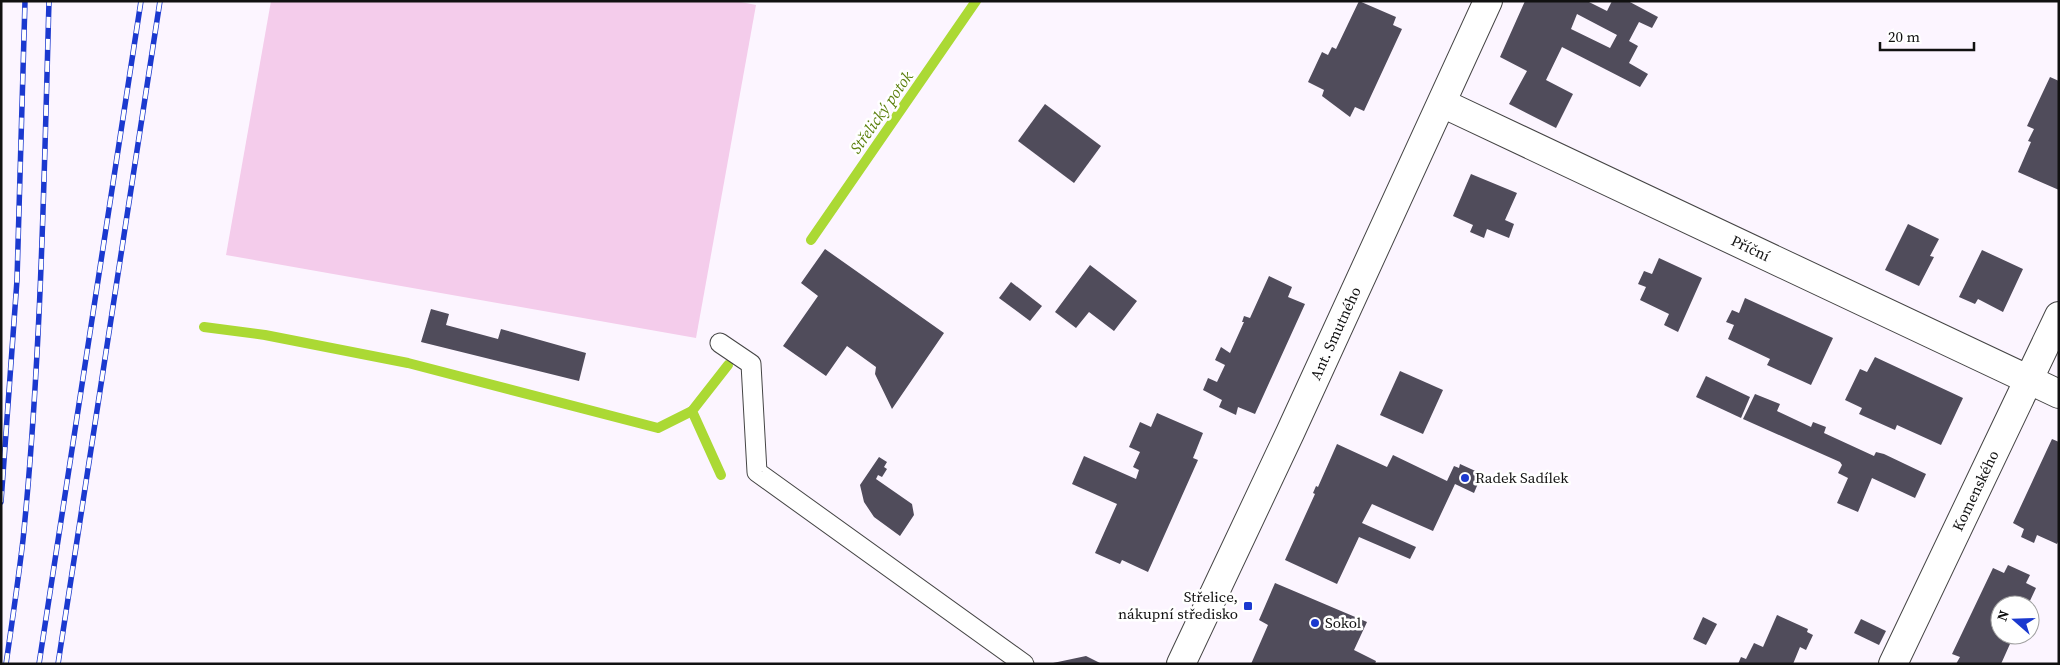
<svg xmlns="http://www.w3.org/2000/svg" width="2060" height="665" font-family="'Source Serif 4',serif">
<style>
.pitch{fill:#f4cceb}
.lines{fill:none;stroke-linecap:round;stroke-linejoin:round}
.stream{stroke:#abd934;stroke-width:10}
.building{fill:#504c5b;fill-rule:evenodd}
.service-casing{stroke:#444;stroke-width:21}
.minor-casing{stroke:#444;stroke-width:30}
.tertiary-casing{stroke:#444;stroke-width:30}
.service{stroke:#fff;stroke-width:19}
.minor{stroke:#fff;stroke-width:28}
.tertiary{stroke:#fff;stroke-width:28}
.rail-casing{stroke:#1b39cf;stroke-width:5.5}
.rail{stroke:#fff;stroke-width:4;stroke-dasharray:11;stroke-linecap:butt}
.poi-dot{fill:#1b39cf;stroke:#fff;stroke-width:2}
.labels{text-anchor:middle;stroke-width:5;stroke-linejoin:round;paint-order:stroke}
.street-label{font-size:15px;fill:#111;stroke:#fff}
.poi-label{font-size:15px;fill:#111;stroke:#fff;text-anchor:start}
.water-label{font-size:16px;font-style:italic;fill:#5c800e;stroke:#fff}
</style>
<rect width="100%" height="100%" fill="#fcf5ff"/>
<path class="pitch" d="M271,1h465l20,4 -60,333 -470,-83z"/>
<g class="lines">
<g class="stream">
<path d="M811,240l165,-239"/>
<path d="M204,327l61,8 143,28 250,65 34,-17"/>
<path d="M721,475l-29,-64 36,-46"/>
</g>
</g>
<g class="building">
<path d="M1359,1l37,16 -3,8 9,4 -38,82 -9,-4 -5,10 -28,-21 2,-6 -16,-8 14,-30 6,3 4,-8 4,2z"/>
<path d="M1525,1h62l20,10 5,-10h16l30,16 -6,11 -13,-6 -10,19 9,5 -9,17 19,11 -8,13 -78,-40 -16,33 27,14 -17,34 -47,-24 18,-33 -27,-14zM1577,14l40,21 -7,13 -39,-19z"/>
<path d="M2050,77l9,4v109l-41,-18 13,-30 -3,-1 6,-12 -7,-3z"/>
<path d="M1045,104l56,42 -27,37 -56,-42z"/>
<path d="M1471,174l46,19 -12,27 9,4 -5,14 -22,-9 -3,9 -14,-6 3,-7 -20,-9z"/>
<path d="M1908,224l31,15 -9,17 4,1 -15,29 -34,-16z"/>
<path d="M825,249l119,84 -52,76 -17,-35 1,-7 -29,-21 -21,30 -43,-30 35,-50 -17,-13z"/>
<path d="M1982,250l41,19 -20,43 -25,-13 -3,5 -16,-7z"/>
<path d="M1659,258l43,20 -24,54 -14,-7 5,-11 -29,-14 6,-13 -8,-3 6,-13 8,3z"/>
<path d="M1090,265l47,36 -23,30 -25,-19 -13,16 -21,-16z"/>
<path d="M1269,276l23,11 -4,10 17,7 -50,110 -17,-7 -2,8 -17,-8 3,-7 -19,-10 5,-12 9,4 8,-17 -10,-5 6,-13 9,6 14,-31h-2l2,-6 6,2z"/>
<path d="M1011,282l31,24 -12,15 -31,-23z"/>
<path d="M1745,298l88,40 -22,47 -44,-20 3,-6 -42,-20 6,-14 -8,-3 6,-12 7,3z"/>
<path d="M431,309l18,5 -3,11 52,14 3,-10 85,24 -7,28 -158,-39z"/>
<path d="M1875,357l88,41 -22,47 -44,-20 -2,5 -36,-16 3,-6 -17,-8 15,-31 7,3z"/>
<path d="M1400,371l43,19 -20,44 -43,-19z"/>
<path d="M1706,376l44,21 -9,21 -45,-21z"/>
<path d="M1755,394l25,10 -3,7 34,16 2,-5 13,5 -2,6 50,23 2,-4 8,2 42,20 -11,24 -43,-20 -14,34 -21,-9 11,-25 -10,-5 4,-8 -2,-3 -97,-43z"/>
<path d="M1157,413l46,20 -10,25 5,2 -50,112 -26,-12 -2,4 -25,-11 22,-49 -45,-20 12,-28 52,23 3,-9 -6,-3 7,-15 -11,-5 11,-25 11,5z"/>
<path d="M2052,439l7,3v98l-2,4 -20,-9 -3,8 -13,-6 3,-8 -11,-6z"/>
<path d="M1337,444l50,23 6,-12 54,26 7,-15 5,2 1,-4 22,10 -8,19 -19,-9 -22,47 -61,-27 -10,19 54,24 -6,12 -51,-22 -22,47 -52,-24 30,-66 -2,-1 3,-7 2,1z"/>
<path d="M879,457l8,5 -3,5 3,2 -5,8 -4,-2 -2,4 36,25 2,11 -14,21 -26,-19 -10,-15 -4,-17z"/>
<path d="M2008,565l22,10 -4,8 10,5 -8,17h-28v30h14l-13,29h-45l4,-7 -8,-3 41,-86 11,5z"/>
<path d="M1275,583l92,39 -13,28 22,11 -1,3h-124l17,-39 -9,-5z"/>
<path d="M1777,615l31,14 -1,3 6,3 -7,15 -6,-3 -7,17h-55l3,-7 5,2 8,-16 9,4z"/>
<path d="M1703,617l14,7 -11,21 -13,-6z"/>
<path d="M1861,619l25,12 -7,14 -25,-12z"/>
<path d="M1086,656l16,8h-49v-1z"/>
</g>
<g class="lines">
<g class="service-casing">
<path id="service" d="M720,343l31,21 6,108 267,192"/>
</g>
<g class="minor-casing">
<g id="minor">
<path id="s1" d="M1442,103l617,291"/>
<path id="s2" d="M1893,664l166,-348"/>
</g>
</g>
<g class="tertiary-casing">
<g id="tertiary">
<path id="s3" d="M1181,664l109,-231 198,-432"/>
</g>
</g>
<use href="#service" class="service"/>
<use href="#minor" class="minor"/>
<use href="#tertiary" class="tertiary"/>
<g class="rail-casing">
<g id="rail">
<path d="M1,502l16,-222 8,-279"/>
<path d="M6,664c6,-41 12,-82 17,-124 18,-179 21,-359 26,-539"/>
<path d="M39,664l102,-663"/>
<path d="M58,664l102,-663"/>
</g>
</g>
<use href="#rail" class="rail"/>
</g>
<g class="poi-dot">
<circle cx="1465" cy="478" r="5"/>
<rect x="1243" y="601" width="10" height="10" rx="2.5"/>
<circle cx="1315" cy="623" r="5"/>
</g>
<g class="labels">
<g class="street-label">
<text dy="5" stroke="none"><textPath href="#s1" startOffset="341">Příční</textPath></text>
<text dy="5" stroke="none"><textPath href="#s3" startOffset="365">Ant. Smutného</textPath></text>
<text dy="5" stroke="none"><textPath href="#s2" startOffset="192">Komenského</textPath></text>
</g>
<g class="poi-label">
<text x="1475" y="483">Radek Sadílek</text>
<text x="1238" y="602" text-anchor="end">Střelice,<tspan x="1238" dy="17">nákupní středisko</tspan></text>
<text x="1325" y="628">Sokol</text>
</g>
<g class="water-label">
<text transform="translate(881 112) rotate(-55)" y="6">Střelický potok</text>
</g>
</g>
<rect width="2060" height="665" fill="none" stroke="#111111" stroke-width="5"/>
<g transform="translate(2015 620) rotate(290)"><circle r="24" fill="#ffffff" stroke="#a0a0a0"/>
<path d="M0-4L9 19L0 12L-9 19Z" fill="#1b39cf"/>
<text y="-8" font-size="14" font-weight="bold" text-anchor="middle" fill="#111111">N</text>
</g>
<path d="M1880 42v8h94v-8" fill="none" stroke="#111111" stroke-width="2.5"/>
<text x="1888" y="42" font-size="15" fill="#111111" stroke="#ffffff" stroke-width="4" paint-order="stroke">20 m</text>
</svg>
